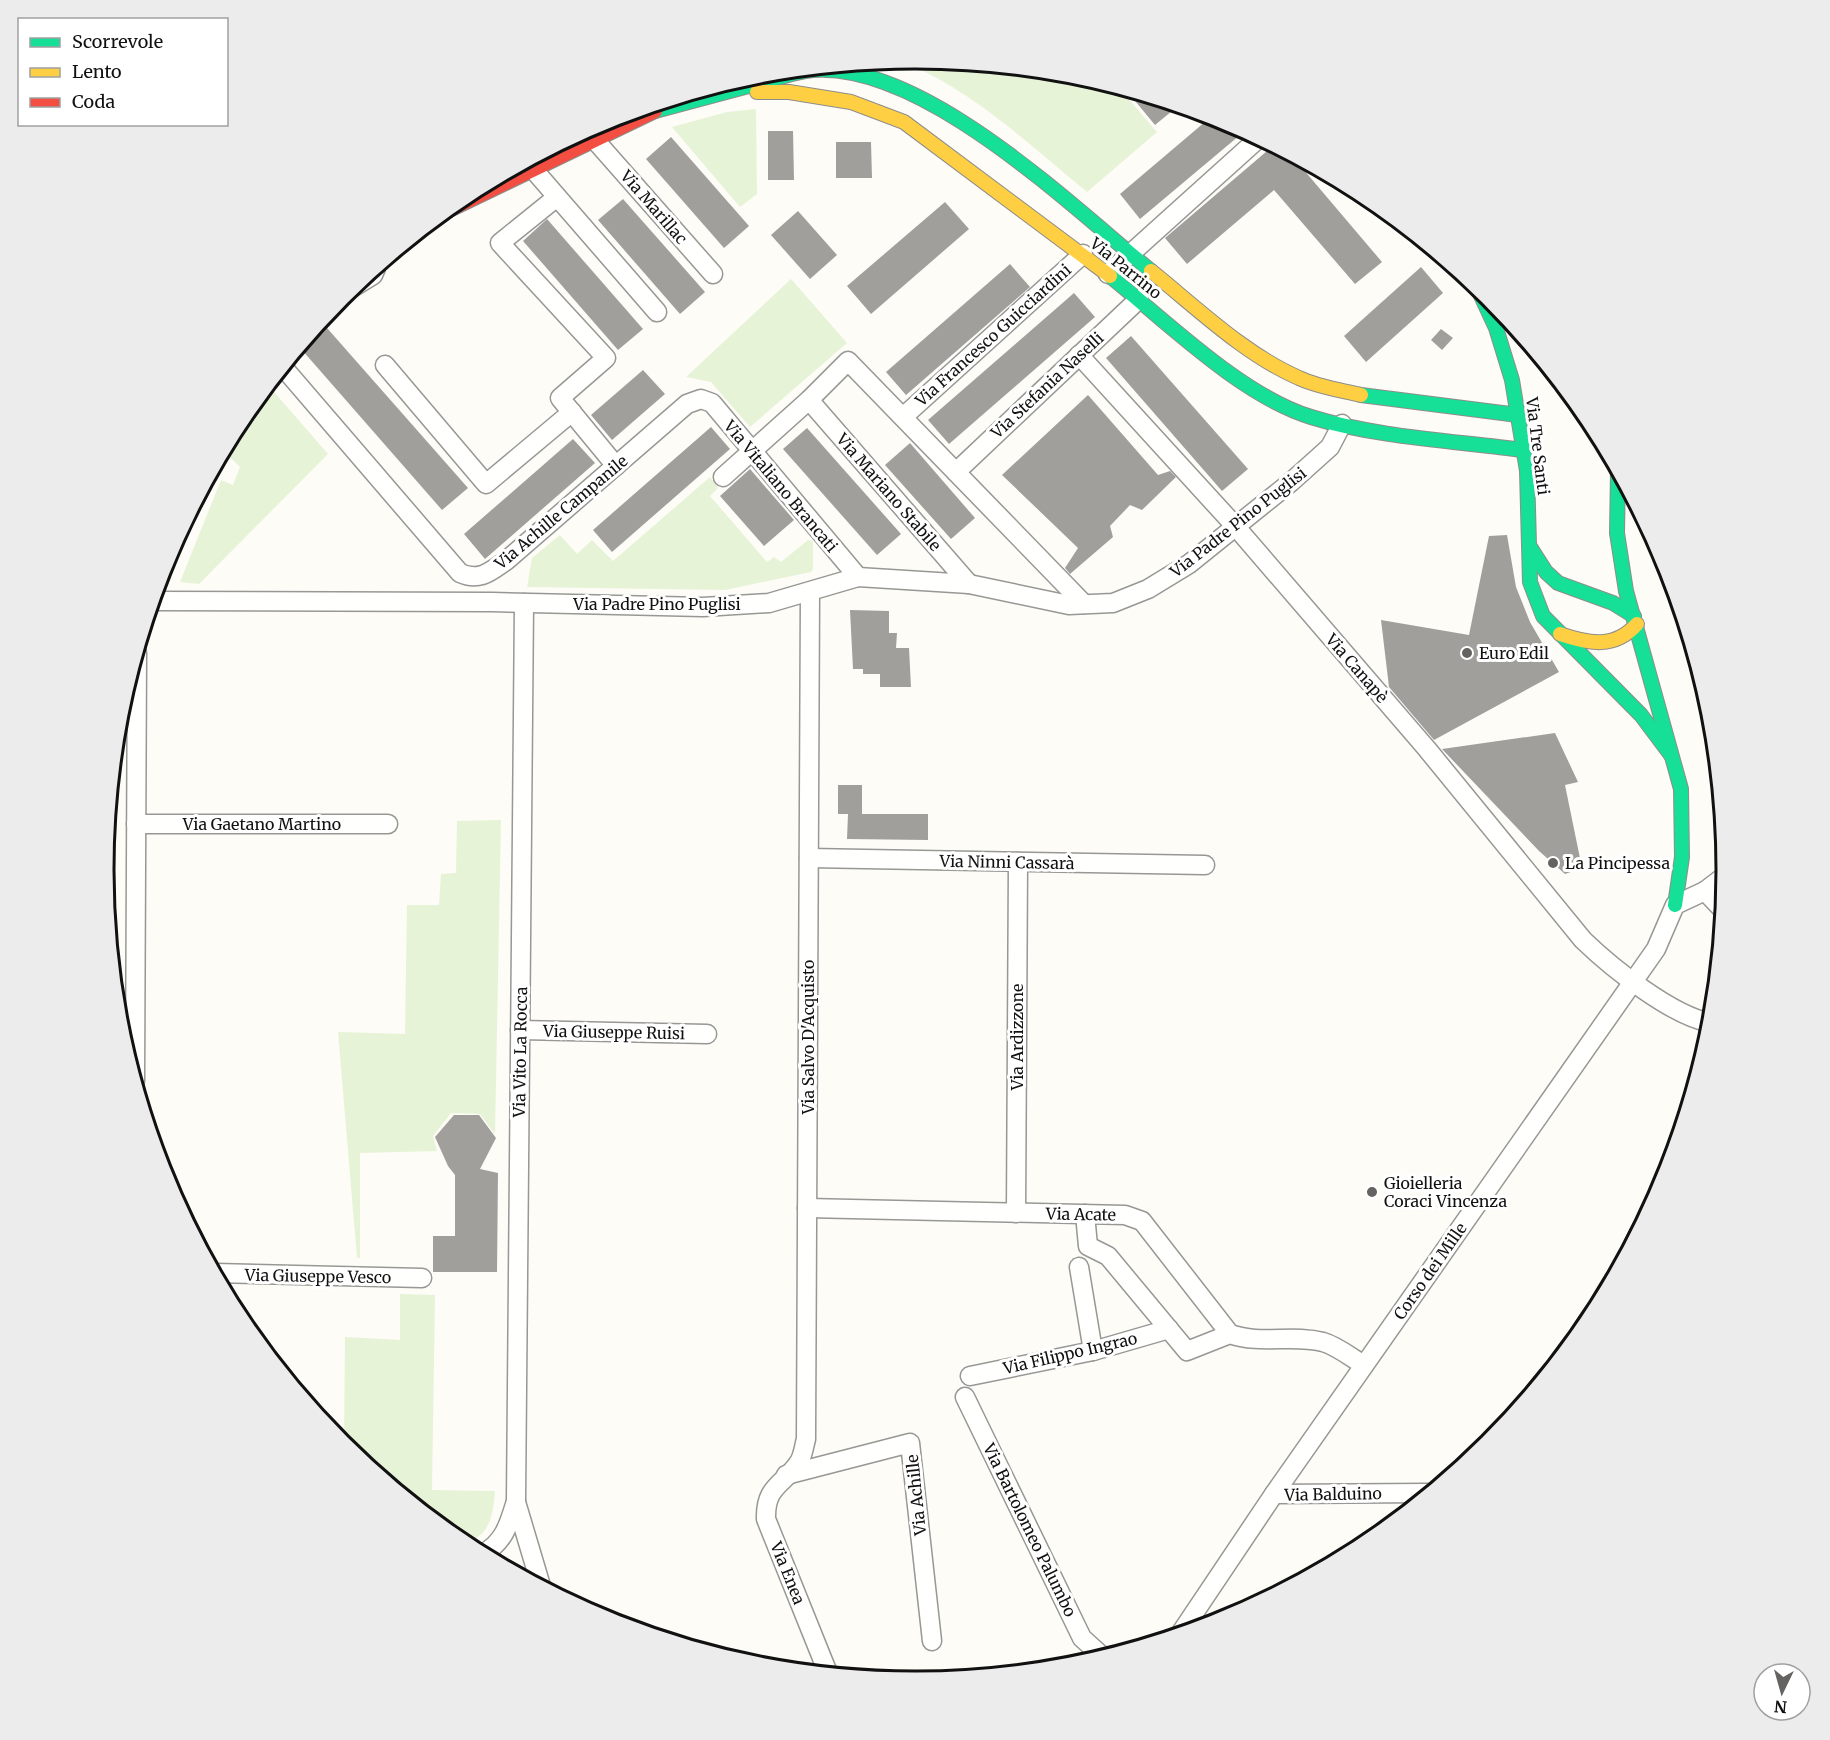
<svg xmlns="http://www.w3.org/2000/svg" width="1830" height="1740" font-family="Merriweather,serif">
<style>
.green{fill:#e7f3d7}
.building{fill:#a19f9c}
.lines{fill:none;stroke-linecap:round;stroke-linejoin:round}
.street-casing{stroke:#979795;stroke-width:21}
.fast-casing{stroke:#8e8d8b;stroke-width:16}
.slow-casing{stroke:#8e8d8b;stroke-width:16}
.jam-casing{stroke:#8e8d8b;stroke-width:16}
.street{stroke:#fffffe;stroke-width:18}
.fast{stroke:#16e098;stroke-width:14}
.slow{stroke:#ffcf43;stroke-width:14}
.jam{stroke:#f24e42;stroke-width:14}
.poi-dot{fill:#646362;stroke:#fff;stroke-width:2}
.labels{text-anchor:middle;stroke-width:6;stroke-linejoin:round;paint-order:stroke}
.street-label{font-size:16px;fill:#111;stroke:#fff}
.poi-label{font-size:16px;fill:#111;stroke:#fff;text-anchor:start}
.rim{fill:none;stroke:#111;stroke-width:3}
</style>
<rect width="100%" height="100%" fill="#fdfcf7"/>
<g class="green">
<path d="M915,59l159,15 45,14 38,44 -70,60c-60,-49 -116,-104 -189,-132z"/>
<path d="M756,109l1,85 -17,13 -68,-80 55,-15z"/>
<path d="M791,279l56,64 -97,84 -39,-45 -25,-5z"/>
<path d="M268,385l60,69 -129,130 -19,-2 41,-102 12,5 7,-18 -17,-16 17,-32z"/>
<path d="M710,477l8,11 -8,8 57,66 7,-5 7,5 27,-22 5,1v28l-2,3 -86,18 -198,-3 5,-29 28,-23 17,19 15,-14 21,21z"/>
<path d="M501,820l-6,314 -15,-20 -29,-1 -18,23 4,15 -77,2v105h-3l-19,-226 67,2 2,-129h32l2,-31 15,-1 1,-52z"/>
<path d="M400,1294l35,1 -3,195 63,1c-2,26 -5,44 -31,53l-120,-98 1,-109 55,3z"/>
</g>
<g class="building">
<path d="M1126,90l35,11 17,5 -23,19z"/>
<path d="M1212,116l17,6 11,13 -100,84 -20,-25z"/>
<path d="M768,131h25l1,49h-26z"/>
<path d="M671,137l78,89 -25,22 -78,-89z"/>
<path d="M836,142h35l1,36h-36z"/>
<path d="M1273,146l19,10 90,106 -27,22 -81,-94 -87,74 -22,-26z"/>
<path d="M623,199l82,93 -25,22 -82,-94z"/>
<path d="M945,202l24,27 -98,85 -24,-28z"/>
<path d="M798,211l39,44 -27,24 -39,-44z"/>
<path d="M547,219l96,110 -25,21 -95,-109z"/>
<path d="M1010,264l20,23 -124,108 -20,-23z"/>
<path d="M1421,267l22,26 -77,69 -22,-26z"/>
<path d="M1074,293l21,24 -146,127 -21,-24z"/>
<path d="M327,328l141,160 -26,22 -140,-160z"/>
<path d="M1441,329l12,9 -11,12 -11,-10z"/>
<path d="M1131,336l117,133 -26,22 -116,-133z"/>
<path d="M643,370l22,24 -53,46 -21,-25z"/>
<path d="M1088,395l70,80 12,-4 6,6 -34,33 -12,-5 -20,21 3,11 -43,37 -5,-6 13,-20 -76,-73z"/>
<path d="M711,427l19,22 -118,103 -19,-22z"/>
<path d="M807,428l94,106 -24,21 -94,-106z"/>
<path d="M573,439l22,24 -110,96 -21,-25z"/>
<path d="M910,443l65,75 -24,21 -66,-74z"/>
<path d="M750,469l44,51 -30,26 -44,-50z"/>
<path d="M1507,535l9,52 14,35 29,50 -125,68 -45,-53 -8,-67 88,15 20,-99z"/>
<path d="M850,610l39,1v22h8l-1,15h13l2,39h-31v-13h-17v-5h-10z"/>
<path d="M1555,733l23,49 -13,3 17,83 -17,6 -26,-23 -97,-102z"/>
<path d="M838,785h24v29h66v26l-81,-1 1,-25h-10z"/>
<path d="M454,1115h25l17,23 -16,31 18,4 -1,99h-64v-36h22v-61l-7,-9 -13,-29z"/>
</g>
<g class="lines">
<g class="street-casing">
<g id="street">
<path d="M594,139l119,135"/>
<path d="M533,169l124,143"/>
<path d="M557,197l-57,46 106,115 -46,40 56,68"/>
<path d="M1108,274l151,-136"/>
<path d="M347,291l26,-16 3,-7"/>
<path d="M1079,355l157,172 191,222 156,191c29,28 89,76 128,83"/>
<path d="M385,365l101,119 86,-72"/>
<path d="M283,367l177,206c20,9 31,-2 47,-13l180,-156 14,-5 11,4 146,174"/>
<path d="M809,400l160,184"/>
<path d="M903,417l180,-163"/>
<path d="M956,472l183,-173"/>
<path d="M723,477l86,-77 39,-39 236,243"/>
<path d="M810,592l-4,847c-2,7 -3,17 -7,23 -15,23 -34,23 -33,57l62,154"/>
<path d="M153,601l339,1 211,5 66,-4 89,-26 111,7 100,21 44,-2 35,-14 41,-25 102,-82 39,-35 12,-23"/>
<path d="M136,824h252"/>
<path d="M809,858l396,7"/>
<path d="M1705,891l21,-16"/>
<path d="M520,1030l187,4"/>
<path d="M135,1081l2,-428"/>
<path d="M807,1208l318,7 17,6 88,113c31,11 62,0 93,8 14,4 29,16 41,23"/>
<path d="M1016,1213l2,-351"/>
<path d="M1085,1214l3,32 20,10 79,95 43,-17"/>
<path d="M1079,1267l14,84"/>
<path d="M215,1273l207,5"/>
<path d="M970,1376l123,-25 76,-22"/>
<path d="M965,1397l117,241 21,19"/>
<path d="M786,1475l124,-32 22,198"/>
<path d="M1274,1494l154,-1"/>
<path d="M516,1502l25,84"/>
<path d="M482,1554c22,-11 27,-30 34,-53l8,-898"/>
<path d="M1180,1634l94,-140 382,-545 19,-44 30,-14 18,19"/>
</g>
</g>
<g class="fast-casing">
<g id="fast">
<path d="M655,111c34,-9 67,-18 101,-27 16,-4 32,-10 49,-13 111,-16 264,133 346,200"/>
<path d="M1110,276c57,46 132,120 201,141 64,20 145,24 212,33"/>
<path d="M1476,285l20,43 16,52 15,91 3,111 13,34 98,99 30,40"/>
<path d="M1361,395l157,20"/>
<path d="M1618,472l-1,61 9,58 55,198 1,68 -7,48"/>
<path d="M1530,547l16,25 12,11 55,20 21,13"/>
</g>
</g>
<g class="slow-casing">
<g id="slow">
<path d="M757,92h32l62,10 53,20 206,154"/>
<path d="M1151,271c46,37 93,83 148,107 19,9 41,12 62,17"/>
<path d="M1560,634c29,10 55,15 77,-10"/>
</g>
</g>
<g class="jam-casing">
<path id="jam" d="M441,214l214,-103"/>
</g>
<use href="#street" class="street"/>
<use href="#fast" class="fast"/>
<use href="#slow" class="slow"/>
<use href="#jam" class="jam"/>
</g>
<g class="poi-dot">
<circle cx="1467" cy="653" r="6"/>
<circle cx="1553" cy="863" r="6"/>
<circle cx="1372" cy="1192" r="6"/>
</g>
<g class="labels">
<g class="street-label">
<text transform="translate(654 207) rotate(49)" y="6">Via Marillac</text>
<text transform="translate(1126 268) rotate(39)" y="6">Via Parrino</text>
<text transform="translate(993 335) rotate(-42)" y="6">Via Francesco Guicciardini</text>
<text transform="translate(1047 385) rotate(-43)" y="6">Via Stefania Naselli</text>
<text transform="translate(1538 446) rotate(83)" y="6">Via Tre Santi</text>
<text transform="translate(781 486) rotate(50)" y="6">Via Vitaliano Brancati</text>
<text transform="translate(889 492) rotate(49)" y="6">Via Mariano Stabile</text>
<text transform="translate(561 512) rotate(-40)" y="6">Via Achille Campanile</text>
<text transform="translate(1238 522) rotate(-38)" y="6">Via Padre Pino Puglisi</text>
<text x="657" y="610">Via Padre Pino Puglisi</text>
<text transform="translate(1357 668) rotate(49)" y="6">Via Canapè</text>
<text x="262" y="830">Via Gaetano Martino</text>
<text transform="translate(1007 862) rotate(1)" y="6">Via Ninni Cassarà</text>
<text transform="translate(614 1032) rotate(1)" y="6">Via Giuseppe Ruisi</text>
<text transform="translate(808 1037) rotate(-90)" y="6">Via Salvo D'Acquisto</text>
<text transform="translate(1017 1037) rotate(-90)" y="6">Via Ardizzone</text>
<text transform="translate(520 1052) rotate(-89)" y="6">Via Vito La Rocca</text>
<text transform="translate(1081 1214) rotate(1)" y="6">Via Acate</text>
<text transform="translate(1430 1271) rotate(-55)" y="6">Corso dei Mille</text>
<text transform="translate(318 1276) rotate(1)" y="6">Via Giuseppe Vesco</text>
<text transform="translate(1070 1353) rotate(-13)" y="6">Via Filippo Ingrao</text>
<text transform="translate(1333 1494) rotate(-1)" y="6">Via Balduino</text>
<text transform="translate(916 1495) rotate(-96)" y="6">Via Achille</text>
<text transform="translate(1030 1530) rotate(64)" y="6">Via Bartolomeo Palumbo</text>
<text transform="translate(788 1573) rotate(68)" y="6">Via Enea</text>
</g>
<g class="poi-label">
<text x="1479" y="659">Euro Edil</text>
<text x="1565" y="869">La Pincipessa</text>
<text x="1384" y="1189">Gioielleria<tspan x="1384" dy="18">Coraci Vincenza</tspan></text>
</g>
</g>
<path d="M0 0H1830V1740H0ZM114 870a801 801 0 1 1 1602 0a801 801 0 1 1-1602 0Z" fill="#ececec" fill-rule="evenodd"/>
<path class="rim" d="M114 870a801 801 0 1 1 1602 0a801 801 0 1 1-1602 0Z"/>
<rect x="18" y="18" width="210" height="108" fill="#ffffff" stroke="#a0a0a0" stroke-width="1.5"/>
<rect x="30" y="38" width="30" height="9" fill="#16e098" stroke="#a0a0a0" stroke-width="1.5"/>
<text x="72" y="48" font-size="18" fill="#111111">Scorrevole</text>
<rect x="30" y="68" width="30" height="9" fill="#ffcf43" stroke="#a0a0a0" stroke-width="1.5"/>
<text x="72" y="78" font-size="18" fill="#111111">Lento</text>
<rect x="30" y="98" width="30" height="9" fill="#f24e42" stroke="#a0a0a0" stroke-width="1.5"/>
<text x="72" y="108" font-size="18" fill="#111111">Coda</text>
<g transform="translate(1782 1692) rotate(185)"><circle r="28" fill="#ffffff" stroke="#a0a0a0" stroke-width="1.5"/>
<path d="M0-4.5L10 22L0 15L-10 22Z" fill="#646362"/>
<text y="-9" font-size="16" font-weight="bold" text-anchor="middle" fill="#111111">N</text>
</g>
</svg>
